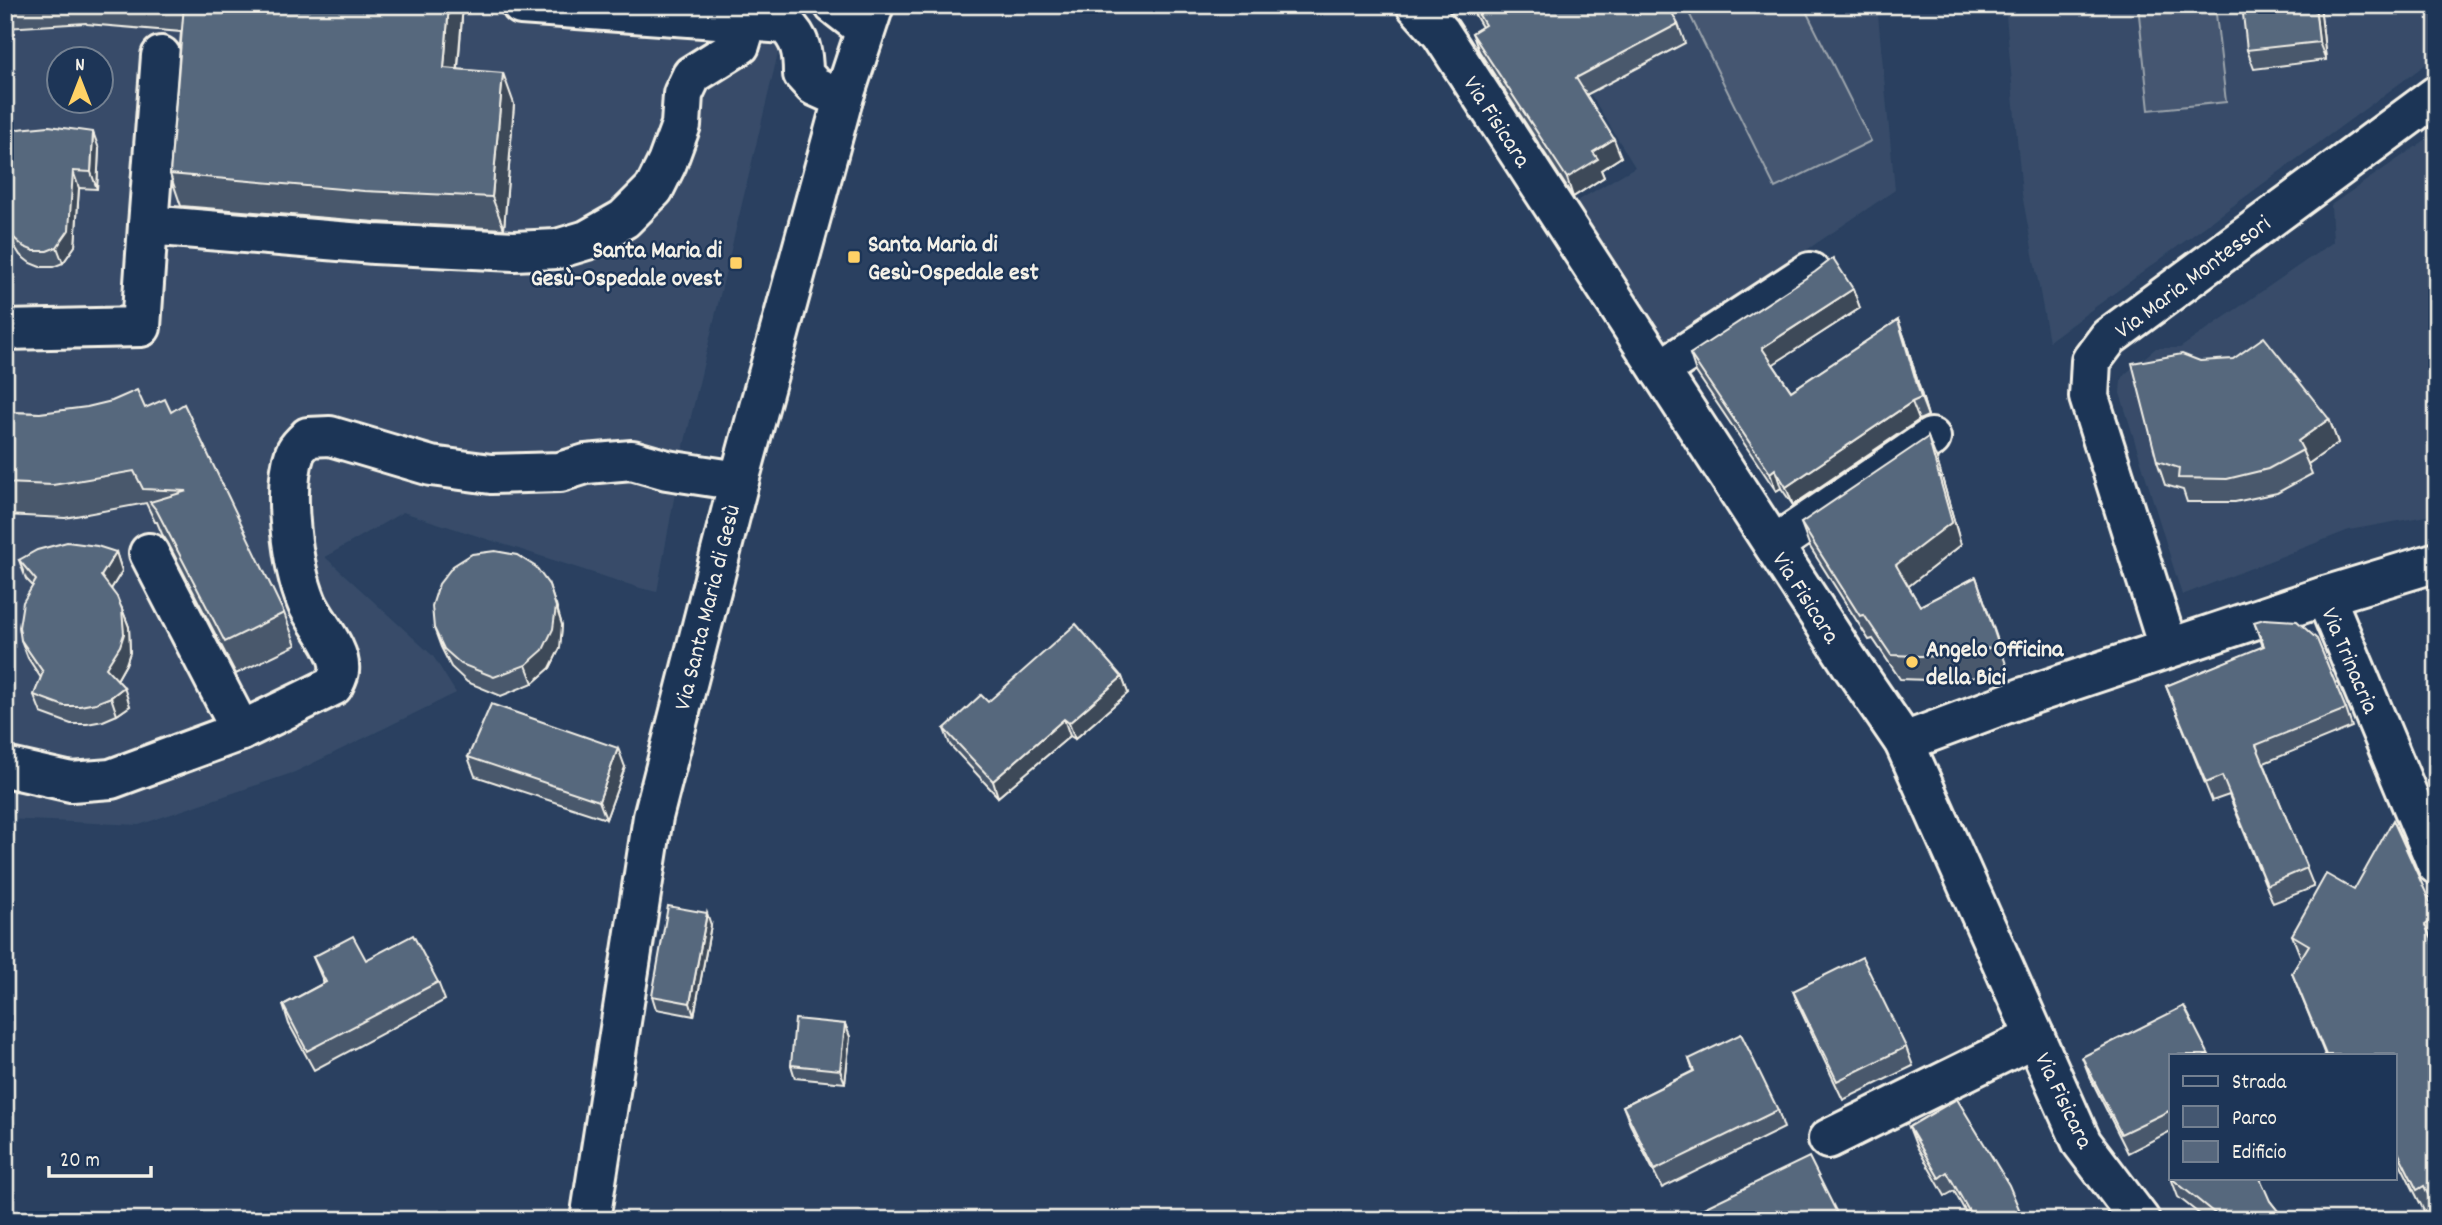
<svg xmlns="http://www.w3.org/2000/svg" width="2442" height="1225" font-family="Dekko,sans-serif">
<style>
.built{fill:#374c69;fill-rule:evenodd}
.green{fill:#445771;stroke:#9ca4ac;stroke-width:2}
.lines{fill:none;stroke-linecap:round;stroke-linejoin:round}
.minor-casing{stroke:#f4f1e8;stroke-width:44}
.major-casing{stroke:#f4f1e8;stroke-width:44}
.minor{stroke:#1d3557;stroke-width:38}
.major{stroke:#1d3557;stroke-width:38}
.wall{fill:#4a596c;stroke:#f4f1e8;stroke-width:2}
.shaded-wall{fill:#3c4858;stroke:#f4f1e8;stroke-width:2}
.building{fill:#56677d;stroke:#f4f1e8;stroke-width:2}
.poi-dot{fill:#ffd166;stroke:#1d3557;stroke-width:2.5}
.labels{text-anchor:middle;stroke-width:5;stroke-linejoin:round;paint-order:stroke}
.street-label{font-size:24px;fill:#f4f1e8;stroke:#1d3557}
.poi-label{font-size:24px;font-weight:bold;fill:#f4f1e8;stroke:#1d3557;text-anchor:start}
</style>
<rect width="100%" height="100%" fill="#2a4060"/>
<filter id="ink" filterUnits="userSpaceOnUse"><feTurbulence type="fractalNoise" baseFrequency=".0143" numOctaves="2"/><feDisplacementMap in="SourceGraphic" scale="14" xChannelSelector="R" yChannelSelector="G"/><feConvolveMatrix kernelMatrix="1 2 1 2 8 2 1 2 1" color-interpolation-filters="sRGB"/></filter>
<g filter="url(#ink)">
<g class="built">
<path d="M5,5h776l4,19 -102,426h-13l-7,42 12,1 -18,99 -17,-4 -237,-76 -78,45 108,99 23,37 -161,79 -156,53 -134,-6zM60,60h42v42h-42z"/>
<path d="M1536,5h341l18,185 -230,156 -91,-143 61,-36z"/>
<path d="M2005,5h432v51l-388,285 -27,-147z"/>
<path d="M2437,132v382l-88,16 -167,65 -62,-202 1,-12 4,-7 31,-26h24l153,-106 -2,-37z"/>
</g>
<g class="green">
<path d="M1685,5h118l68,136 -96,47z"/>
<path d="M2138,5h77l11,97 -77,8z"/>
</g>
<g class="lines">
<g class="minor-casing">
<g id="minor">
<path d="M521,5l264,19c16,15 18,29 18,50l11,12 29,13"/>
<path d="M1416,5l25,28 409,630 54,79 178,401 58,77"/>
<path d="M148,225l13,-169"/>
<path d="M5,330l136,-3 7,-102 226,19 140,7 43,-2 30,-9 37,-21 30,-30 13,-26 14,-38 2,-31 9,-19 48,-30 7,-23 -3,-17"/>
<path d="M1660,370l150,-98"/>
<path d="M1774,545l157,-107"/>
<path d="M149,553l92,178"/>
<path d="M2325,596l112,-34"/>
<path d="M2168,647l-79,-250 2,-36 18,-24 328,-242"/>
<path d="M1904,742l120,-45 301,-101 112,269"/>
<path d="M5,767l66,15 40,-3 130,-48 92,-45c2,-4 6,-11 6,-15 3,-21 -24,-49 -32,-68 -15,-36 -25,-113 -12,-150 2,-6 9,-11 13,-16l22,-1 101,30 60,8 69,-2 26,-8 46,-4 35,10 72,11"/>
<path d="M1828,1139l207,-102"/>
</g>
</g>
<g class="major-casing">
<g id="major">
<path d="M834,5l31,24"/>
<path d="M590,1220l63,-403 86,-336 104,-382 31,-94"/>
</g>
</g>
<use href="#minor" class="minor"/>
<use href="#major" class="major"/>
</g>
<g class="wall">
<path d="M5,5h458l-5,64 56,35 -10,125 -129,-7 -194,-16 -11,-32 11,-142 -94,-8 -1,-1 -81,5z"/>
<path d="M1472,5h58l5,7 143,12 7,19 -99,52 35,62 -20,13 3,7 -31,20 -94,-146 -7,-18 10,-6 -7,-12z"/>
<path d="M2320,5l6,55 -72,9 -7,-19z"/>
<path d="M99,149l-2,40 -18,-1 -4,58 -12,17 -10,4h-13l-10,-4 -10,-8 -8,-13 -6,-16z"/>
<path d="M2437,179v24l-7,-19z"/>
<path d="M1853,289l7,19 -87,56 18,27 107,-71 7,19 23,77 -9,4 -126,85 -12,-17 -5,3 -80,-119 -6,-18z"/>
<path d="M145,408l26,4 113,201 12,32 -60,29 -68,-131 -6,-9 -5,-12h-2l-9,-19 -81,15 -60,-3v-103l35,1z"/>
<path d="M2329,419l9,24 -30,21 4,10 -35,19 -42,9h-48l-4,-12 -18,-5 -8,-24z"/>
<path d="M1937,460l24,85 -53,41 12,20 56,-29 32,93 -51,11 -57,-2 -27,-40 -4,1 -59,-93 -9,-24z"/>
<path d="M116,552l6,19 -11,18 11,20 7,18 1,25 -4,12 -9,16 13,26 -13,9 -14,6 -16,3h-16l-30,-11 -7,-18 7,-17 -13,-20 -7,-18 12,-54 -7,-7 -7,-19z"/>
<path d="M556,604l6,21 -2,23 -10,20 -17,15 -32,13 -34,-14 -16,-15 -10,-20 -7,-19z"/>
<path d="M2254,622l92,87 6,18 -88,36 50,124 -41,16 -44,-108 -17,6 -46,-115 97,-39z"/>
<path d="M1122,677l6,16 -53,46 -5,-3 -72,61 -48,-52 -6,-16 44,-27z"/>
<path d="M468,757l157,10 -19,52 -131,-43z"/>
<path d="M2354,890l83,28v28l-2,1 2,3v268l-4,-9 -8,4 -30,-60v-98h-70l-33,-82 9,-15 -9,-23z"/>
<path d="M711,925l-17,91 -38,-7 -4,-13z"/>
<path d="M313,957l53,3 72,22 7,18 -131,70 -25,-46 -6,-19 41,-22z"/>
<path d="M1793,991l113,56 7,19 -70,34 -43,-91z"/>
<path d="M845,1024l5,13 -5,46 -50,-5 -4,-13z"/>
<path d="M2171,1055v76l-43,22 -39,-78 -7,-18z"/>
<path d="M1689,1059l89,51 6,18 -122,60 -32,-64 -7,-18 70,-35z"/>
<path d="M1909,1127l113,89 14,4h-66l-16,-29 -9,5 -29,-51z"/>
<path d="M2171,1178l99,23 15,19h-78l-29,-23z"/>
<path d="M1837,1213l2,7h-160z"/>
</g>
<g class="shaded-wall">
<path d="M449,5h14l-8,94 -11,-31z"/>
<path d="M2315,5h5l6,55 -7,-18z"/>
<path d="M503,73l11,31 -10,125 -12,-32z"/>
<path d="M93,132l6,17 -2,40 -6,-17z"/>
<path d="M1614,139l7,18 -20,13 3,7 -31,20 -6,-19 26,-26z"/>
<path d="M73,171l6,17 -4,58 -12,17 -6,-16z"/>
<path d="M1853,289l7,19 -91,59 -7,-19z"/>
<path d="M1898,320l7,19 23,77 -7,-18z"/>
<path d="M1912,402l7,18 -126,85 -7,-18z"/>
<path d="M2329,419l9,24 -30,21 -10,-23z"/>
<path d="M1928,437l9,23 24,85 -56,44 -9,-24z"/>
<path d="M1775,469l6,19 -5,3 -6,-18z"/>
<path d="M116,552l6,19 -14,23 -7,-18z"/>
<path d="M549,585l13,40 -2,23 -10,20 -17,15 -7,-18z"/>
<path d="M122,609l7,18 1,25 -4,12 -13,23 -7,-19z"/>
<path d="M1122,677l6,16 -53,46 -6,-16z"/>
<path d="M124,687l6,19 -13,9 -6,-18z"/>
<path d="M1064,719l6,17 -72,61 -5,-16z"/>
<path d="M618,748l7,19 -19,52 -7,-18z"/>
<path d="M707,913l4,12 -17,91 -4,-13z"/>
<path d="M2437,917v29l-4,2 -8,-23z"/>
<path d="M845,1024l5,13 -5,46 -5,-13z"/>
</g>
<g class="building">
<path d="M184,5h265l-5,63 59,5 -11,124 -128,-6 -194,-17z"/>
<path d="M1473,5h57l5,7 11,-7h122l10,19 -102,54 38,61 -21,13 5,7 -31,19 -95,-145 13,-8z"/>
<path d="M2242,5h73l4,37 -72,8z"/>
<path d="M49,126l44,6 -2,40 -18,-1 -4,59 -12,17 -10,4h-13l-10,-4 -10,-9 -8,-12 -1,-5v-88l13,-4z"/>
<path d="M2437,179v14l-7,-9z"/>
<path d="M1833,258l20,31 -91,59 29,43 107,-71 23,78 -9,4 -126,85 -11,-18 -5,4 -80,-119 125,-82z"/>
<path d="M2264,337l65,82 -31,22 5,9 -35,19 -41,10 -49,-1 1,-10 -22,-7 -25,-98 50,-9 18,7 33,-2z"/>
<path d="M137,390l8,18 20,-9 6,13 13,-8 100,209 -59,29 -68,-131 -7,-9 37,-11 -44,-2 -9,-18 -81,14 -48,-2v-71l35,1 47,-6 25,-6z"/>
<path d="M1928,437l24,85 -56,43 24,41 56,-29 23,69 -51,11 -57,-2 -27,-40 -4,1 -59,-93z"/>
<path d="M67,542l30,4 19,6 -15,24 16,21 5,12 2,25 -4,12 -14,22 18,19 -13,10 -15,6 -16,3h-16l-30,-11 9,-23 -22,-32 -2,-13 4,-25 13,-22 -17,-20 18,-10z"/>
<path d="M495,551l22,4 19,12 13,18 7,22 -3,22 -10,21 -17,15 -32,12 -33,-13 -17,-15 -10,-21 -2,-22 7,-22 14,-18 19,-12z"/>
<path d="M2264,619l33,2 20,18 29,70 -90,36 51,123 -40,17 -45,-109 -16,7 -40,-97 98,-40 -10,-24z"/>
<path d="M1076,624l46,53 -53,46 -5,-4 -71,62 -49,-52 37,-34 7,7z"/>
<path d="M491,704l127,44 -19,53 -131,-44z"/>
<path d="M2393,820l44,97 -12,8 12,25v263l-13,-27 -7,4 -22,-44v-91h-69l-34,-82 17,-28 -17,-10 34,-61 28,16z"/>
<path d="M668,906l39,7 -17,90 -38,-7z"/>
<path d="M413,935l25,47 -131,69 -24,-46 43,-23 -13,-25 40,-21 13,24z"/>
<path d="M1862,957l44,90 -69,34 -44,-90z"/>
<path d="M2184,1006l25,49h-38v55l-50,24 -39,-77z"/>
<path d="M795,1019l50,5 -5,46 -49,-5z"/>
<path d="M1741,1034l37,76 -123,60 -32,-64 71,-35 -5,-12z"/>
<path d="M1957,1099l52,86 13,31 9,-3 5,7h-52l-1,-1 -9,1 -27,-48 -8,6 -30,-51z"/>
<path d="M1809,1157l28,56 -14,7h-144z"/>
<path d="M2171,1178h89l10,23 15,19h-62z"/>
</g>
</g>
<g class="poi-dot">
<rect x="847" y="250" width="14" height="14" rx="3.5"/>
<rect x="729" y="256" width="14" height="14" rx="3.5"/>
<circle cx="1912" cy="662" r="7"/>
</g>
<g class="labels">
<g class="street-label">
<text transform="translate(1498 121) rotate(57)" y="8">Via Fisicara</text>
<text transform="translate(2192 276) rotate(-37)" y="8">Via Maria Montessori</text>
<text transform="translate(1807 597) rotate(57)" y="8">Via Fisicara</text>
<text transform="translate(706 607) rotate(-76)" y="8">Via Santa Maria di Gesù</text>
<text transform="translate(2351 660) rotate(67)" y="8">Via Trinacria</text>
<text transform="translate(2065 1100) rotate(64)" y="8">Via Fisicara</text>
</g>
<g class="poi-label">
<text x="868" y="251">Santa Maria di<tspan x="868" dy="28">Gesù-Ospedale est</tspan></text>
<text x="722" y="257" text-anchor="end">Santa Maria di<tspan x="722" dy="28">Gesù-Ospedale ovest</tspan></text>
<text x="1926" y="656">Angelo Officina<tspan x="1926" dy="28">della Bici</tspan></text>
</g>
</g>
<rect width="2442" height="1225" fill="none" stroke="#1d3557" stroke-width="28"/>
<rect x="14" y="14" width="2414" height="1197" fill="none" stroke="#f4f1e8" stroke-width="2.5" filter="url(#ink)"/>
<rect x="2169" y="1054" width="228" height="126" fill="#1d3557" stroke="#738091" stroke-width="2"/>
<rect x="2183" y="1076" width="35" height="10" fill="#1d3557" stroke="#738091" stroke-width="2"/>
<text x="2232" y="1088" font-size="21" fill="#f4f1e8">Strada</text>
<rect x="2183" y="1106" width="35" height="21" fill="#445771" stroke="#738091" stroke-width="2"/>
<text x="2232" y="1124" font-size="21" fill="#f4f1e8">Parco</text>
<rect x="2183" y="1141" width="35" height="21" fill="#56677d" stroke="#738091" stroke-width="2"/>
<text x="2232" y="1158" font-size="21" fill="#f4f1e8">Edificio</text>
<g transform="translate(80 80)"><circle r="33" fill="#1d3557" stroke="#738091" stroke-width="2"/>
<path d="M0-5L12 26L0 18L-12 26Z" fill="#ffd166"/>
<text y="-10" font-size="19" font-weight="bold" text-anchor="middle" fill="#f4f1e8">N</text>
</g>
<path d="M49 1166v10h102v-10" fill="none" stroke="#f4f1e8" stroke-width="3.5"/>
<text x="60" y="1166" font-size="21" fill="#f4f1e8" stroke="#1d3557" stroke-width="5" paint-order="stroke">20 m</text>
</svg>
